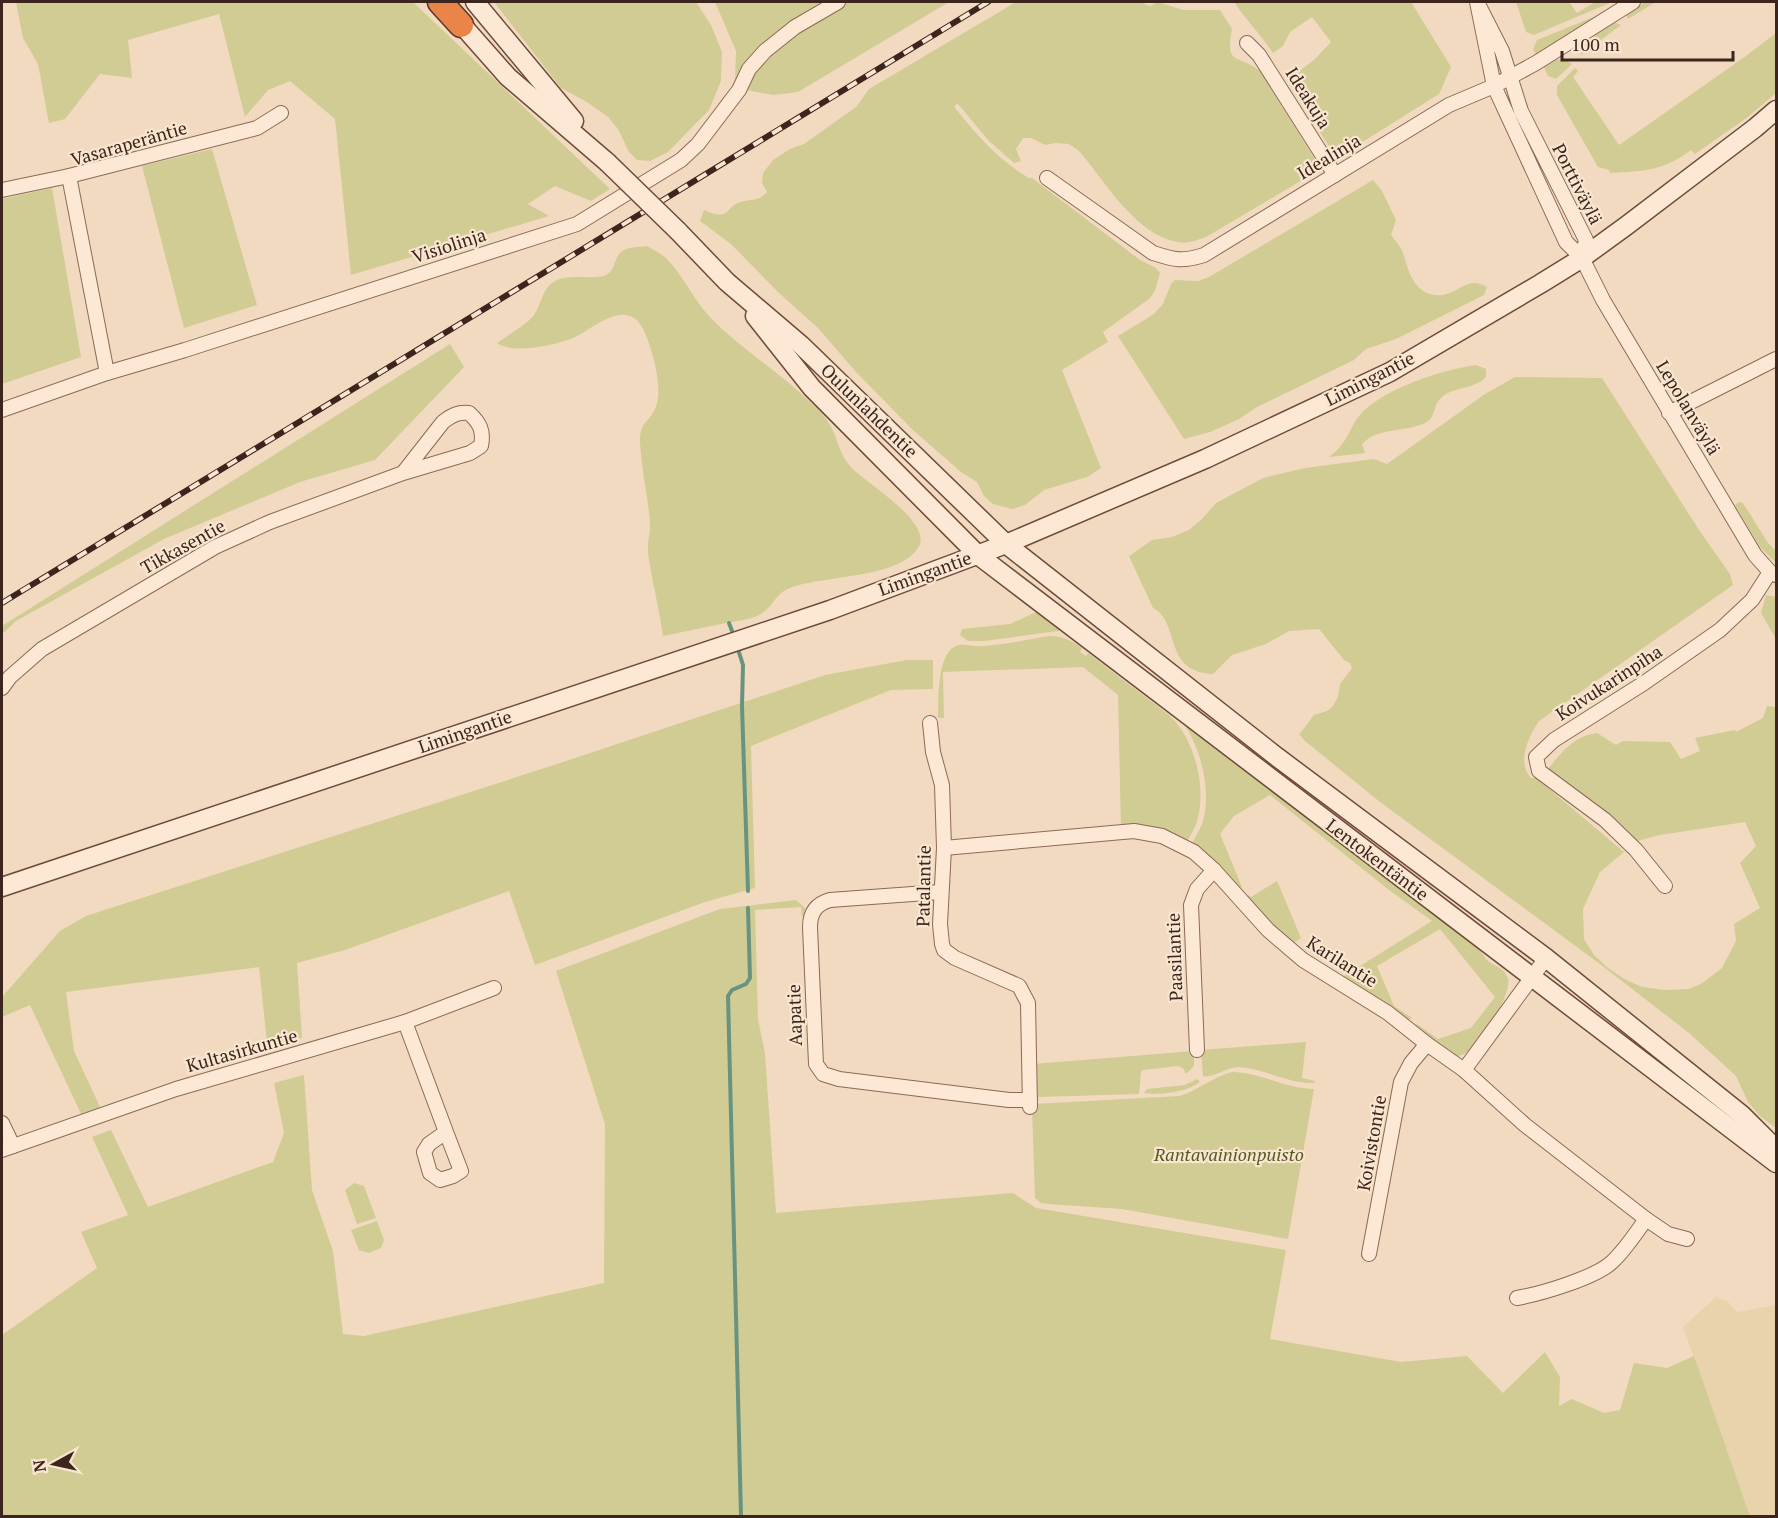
<svg xmlns="http://www.w3.org/2000/svg" width="1778" height="1518" font-family="'PT Serif',serif">
<style>
.farmland{fill:#e8d3ad}
.green{fill:#d1cc93}
.lines{fill:none;stroke-linecap:round;stroke-linejoin:round}
.stream{stroke:#699381;stroke-width:4}
.minor-casing{stroke:#8d6956;stroke-width:16}
.secondary-casing{stroke:#6f4a39;stroke-width:21}
.motorway-casing{stroke:#5a382b;stroke-width:27}
.minor{stroke:#fce8d4;stroke-width:14}
.secondary{stroke:#fce8d4;stroke-width:18}
.motorway{stroke:#ea8448;stroke-width:24}
.rail-casing{stroke:#3b251c;stroke-width:6}
.rail{stroke:#f9e5d0;stroke-width:4;stroke-dasharray:11;stroke-linecap:butt}
.secondary-bridge-casing{stroke:#6f4a39;stroke-width:21;stroke-linecap:butt}
.secondary-bridge{stroke:#fce8d4;stroke-width:18}
.labels{text-anchor:middle;stroke-width:4.5;stroke-linejoin:round;paint-order:stroke}
.street-label{font-size:18px;fill:#3b251c;stroke:#f9e5d0}
.park-label{font-size:18px;font-style:italic;fill:#565a21;stroke:#f9e5d0}
</style>
<rect width="100%" height="100%" fill="#f2dac0"/>
<path class="farmland" d="M1716,1297l11,4 10,11 39,-7v211h-26l-67,-189z"/>
<g class="green">
<path d="M16,2h397l197,187 -19,12 -36,-15 -27,18 21,12 -198,59 -16,-156 -45,-38 -22,9 -23,27 -26,-103 -91,26 4,38 -32,-4 -35,45 -16,4 -11,-59 -15,-26z"/>
<path d="M494,2h202l15,23 11,27 -1,29 -12,29 -41,42 -18,9 -13,-1 -8,-8 -11,-23 -10,-12 -21,-15 -26,-14z"/>
<path d="M715,2h234l-151,90 -25,3 -33,-6 -5,-7 1,-31z"/>
<path d="M1016,2h128v2l6,2 8,-4 25,8h37l12,19c-7,38 5,24 28,42l54,87c3,8 2,11 -3,17l-105,62c-9,3 -18,7 -28,5 -43,-7 -72,-60 -99,-91l-10,-7 -13,-1 -11,2 -14,-7h-8l-7,11 5,12 -7,2 -25,-22 -31,-37 -3,1v3c22,27 43,52 74,70h3l108,82 16,8 4,5 -5,18 -6,8 -46,33 5,10 -46,28 39,98 -14,9 -43,13 -19,15 -13,4 -19,-5 -9,-8 -7,-14 -16,-10 -47,-41 -58,-59 -38,-44 -39,-35 -48,-49 -31,-23 4,-11c29,12 19,-3 37,-8 12,-4 16,1 26,-10l-5,-9 1,-10 10,-13 17,-11 14,-5 52,-37 13,-18z"/>
<path d="M1234,2h177l40,65 -12,27 -94,59 -17,-8 -40,-65 27,-21 16,-17 -19,-25 -22,15 -7,14 -10,7c-12,-18 -27,-33 -39,-51z"/>
<path d="M1516,2h53l8,11 18,-11h17l-78,33 -8,-3z"/>
<path d="M1645,2h11l-28,17 -2,-4z"/>
<path d="M1606,12l-69,44 -4,-7 4,-9z"/>
<path d="M1614,22l7,3 -40,30 -4,-9z"/>
<path d="M1776,33v60l-28,24 -53,37 -4,-4c-28,21 -47,21 -81,23l-1,-3 -11,-3 -41,-72v-9l18,-18 3,3 -5,6 46,68 127,-89z"/>
<path d="M1557,59l10,2 5,3 -16,15 -8,-3 -4,-9z"/>
<path d="M212,149l45,156 -73,23 -42,-162z"/>
<path d="M1373,180l9,11 14,29 -5,15c4,5 8,10 11,15 5,15 9,36 25,43 28,11 36,-21 60,-6l-3,8 -88,44 -30,10 -12,11 -97,47 -18,12 -29,13 -26,7 -66,-103 36,-22 9,-10 8,-20 4,-4 23,1 11,-4z"/>
<path d="M52,188l29,169 -79,27v-185z"/>
<path d="M647,246c6,4 14,7 19,12 17,17 27,41 43,58 32,34 72,56 104,89 5,5 12,11 15,17 10,14 10,31 22,44 15,17 85,57 68,82 -20,31 -95,27 -128,40 -16,6 -16,20 -33,28 -9,4 -21,5 -31,7 -21,4 -42,9 -63,13 -3,-20 -7,-39 -11,-59 -1,-9 -4,-18 -4,-27 -1,-9 3,-18 2,-27 -2,-28 -9,-54 -10,-82 0,-20 9,-18 15,-32 9,-19 -2,-57 -10,-76 -16,-39 -50,-5 -72,5 -18,7 -59,17 -76,5 12,-9 28,-17 37,-28 7,-10 8,-25 18,-32 16,-11 40,-2 54,-8 11,-5 7,-20 18,-25 6,-3 16,-3 23,-4z"/>
<path d="M450,344l14,23 -89,93 -75,22 -136,57 -148,82 -14,13v-8z"/>
<path d="M1476,365l10,4v8c-12,13 -33,9 -45,21 -8,7 -5,18 -14,24 -19,11 -48,4 -65,22l3,9 -36,4c5,-4 10,-8 13,-13 7,-8 10,-20 17,-28 23,-27 82,-46 117,-51z"/>
<path d="M1515,377l87,1 97,152 31,44 3,11 -194,136c-10,15 -23,41 -8,57h5l88,74 -24,20 -17,37 1,30 10,16 14,13 18,12 16,7 23,3 23,-1 13,-5 21,-16 14,-27 -2,-17 26,-16 -20,-45 16,-17 -11,-24 -85,13 -23,6 -89,-72c14,-17 26,-33 49,-36l19,12 7,-4 47,1 11,17 19,-8 -5,-13 40,-8 1,2 27,-14 4,-12 9,1v421l-16,-12 -12,-14 -12,-26 -47,-43 -89,-69 -220,-162 -75,-61 -6,-7 2,-2 13,-17 13,-4 6,-5 5,-9 2,-13 12,-16 -2,-5 -6,-3 -25,-31 -30,2 -23,13 -34,11 -19,19c-51,-2 -32,-52 -60,-66l-24,-52 23,-16 20,-3 17,-7 12,-10 15,-17 47,-25 42,-10 69,-9 13,5 98,-70z"/>
<path d="M1739,502l4,1 25,40 8,8v12l-16,-16 -25,-42z"/>
<path d="M1766,595l10,2v42l-15,-26z"/>
<path d="M1043,609l19,16 -4,6 -74,10h-16l-8,-6 2,-6 48,-5z"/>
<path d="M1048,636c14,0 23,4 34,12l-2,4 6,4 2,-3 81,62c26,24 38,72 28,106 -2,7 -7,15 -10,21l-66,-14 -3,-133 -35,-28 -140,5 1,46h-6c1,-18 -2,-68 21,-73 7,-1 16,2 24,1 21,-1 43,-6 65,-10z"/>
<path d="M907,660h26v29l-42,1 -140,56 4,142 -50,14 -170,63 -26,-74 -164,59 -48,13 5,75 -35,5 -8,-76 -193,25 8,59 27,58 -19,7 -52,-111 -28,12v-20l58,-66 26,-15 471,-152 268,-89z"/>
<path d="M1178,716l276,208 29,30c5,13 21,10 25,25 4,17 -33,78 -51,77 -12,0 -32,-22 -42,-29l2,-3 21,15 33,-11 24,-31 -55,-68 -63,37 17,40 18,12 -6,3 -68,-46 6,1 88,-55 -43,-31 -119,-95 -36,21 -14,18 22,53 -3,2 -48,-44c4,-7 8,-14 11,-21 11,-33 -2,-82 -24,-108z"/>
<path d="M1277,881l24,57 -9,6 -48,-46 4,-3 3,2z"/>
<path d="M796,900l11,10 -2,6h-3l-1,-9 -46,3 3,109 7,35 11,159 237,-20 23,15 250,42 -16,89 131,23 66,-6 36,37 42,-41 15,25 -1,29 13,-7 32,14 16,-3 14,-47 33,5 27,-12 56,160h-1748v-181l95,-67 -16,-36 47,-17 -36,-78 19,-7 37,77 125,-45 11,-29 -10,-50 30,-8 8,115 21,61 10,83 21,2 240,-53 1,-159 -49,-153 164,-62z"/>
<path d="M1306,1042l-4,36 13,3v2c-26,1 -50,-14 -76,-16 -13,0 -27,12 -36,9l-2,-26z"/>
<path d="M1194,1051v15l-7,7h-2l-1,-4 -6,-3 -35,4 -2,2 -2,22 -100,3 -5,-3 -1,-30z"/>
<path d="M1232,1072c28,0 54,17 82,17l-26,150 -166,-30 -74,-5 -7,-1 -6,-5 -3,-90 2,-4 146,-8c18,-6 33,-19 52,-24z"/>
<path d="M1197,1079l3,3c-15,11 -39,13 -56,11l3,-4 38,-4z"/>
<path d="M354,1183l10,3 12,32 -19,6 -12,-34z"/>
<path d="M377,1221l7,19 -3,8 -12,5 -10,-3 -8,-20z"/>
</g>
<g class="lines">
<g class="stream">
<path d="M729,623l5,13"/>
<path d="M737,646l6,19 -1,41 6,185"/>
<path d="M741,1516l-13,-520 4,-6 14,-6 4,-6 -2,-70"/>
</g>
<g class="minor-casing">
<g id="minor">
<path d="M1247,43l12,12 76,120"/>
<path d="M1047,178l106,75c22,7 29,9 51,2l245,-150 45,-19 42,-23 97,-61"/>
<path d="M2,190l67,-14"/>
<path d="M1582,258l4,-18 -65,-129 -19,-60 -25,-49 17,84 72,156 16,16 21,42 152,255 15,17 6,3"/>
<path d="M107,373l-38,-197 188,-48 24,-15"/>
<path d="M2,410l105,-37 78,-23 392,-126 104,-64 17,-16 41,-54 10,-21 16,-18 30,-24 43,-25"/>
<path d="M1669,413l107,-54"/>
<path d="M2,688l8,-11 32,-28 173,-102 55,-25 133,-49 67,-20 11,-7c3,-15 -1,-23 -12,-33 -11,-1 -17,2 -26,9l-40,51"/>
<path d="M930,723l3,29 9,33 2,63 -4,76 2,20 2,6 11,8 64,28 9,17 2,104"/>
<path d="M944,848l190,-17 28,5 32,16 20,18 54,60 35,30 85,53 39,31 37,26 61,55 121,94 22,15 19,5"/>
<path d="M1665,886l-29,-36 -31,-30 -66,-49 -3,-14 18,-17 90,-57 76,-53 32,-30 18,-28"/>
<path d="M940,892l-110,8c-14,4 -20,13 -20,27l6,137 7,10 16,5 170,21h21"/>
<path d="M405,1022l41,110 -17,12 -5,8 6,21 10,7 13,-4 8,-5 -15,-39"/>
<path d="M1197,1050l-6,-145 6,-16 17,-19"/>
<path d="M1464,1070l82,-112"/>
<path d="M2,1123l11,23"/>
<path d="M2,1150l174,-61 229,-67 89,-34"/>
<path d="M1369,1254l32,-172 10,-19 16,-19"/>
<path d="M1517,1298c23,-4 78,-20 95,-36 13,-12 24,-29 34,-43"/>
</g>
</g>
<g class="secondary-casing">
<g id="secondary">
<path d="M475,2l99,119"/>
<path d="M455,17l53,60 99,85"/>
<path d="M678,231l49,51 74,63 205,199 271,213 269,201 196,157 34,34"/>
<path d="M755,316l57,72 166,167 798,608"/>
<path d="M2,887l828,-277 176,-66 199,-85 185,-87 150,-88 42,-26 44,-32 129,-98 21,-18"/>
</g>
</g>
<g class="motorway-casing">
<path id="motorway" d="M440,2l21,23"/>
</g>
<use href="#minor" class="minor"/>
<use href="#secondary" class="secondary"/>
<use href="#motorway" class="motorway"/>
<g class="rail-casing">
<path id="rail" d="M2,603l986,-601"/>
</g>
<use href="#rail" class="rail"/>
<g class="secondary-bridge-casing">
<path id="secondary-bridge" d="M607,162l71,69"/>
</g>
<use href="#secondary-bridge" class="secondary-bridge"/>
</g>
<g class="labels">
<g class="street-label">
<text transform="translate(1308 98) rotate(58)" y="6">Ideakuja</text>
<text transform="translate(129 144) rotate(-16)" y="6">Vasaraperäntie</text>
<text transform="translate(1329 157) rotate(-31)" y="6">Idealinja</text>
<text transform="translate(1577 184) rotate(63)" y="6">Porttiväylä</text>
<text transform="translate(449 246) rotate(-18)" y="6">Visiolinja</text>
<text transform="translate(1370 379) rotate(-27)" y="6">Limingantie</text>
<text transform="translate(1688 408) rotate(59)" y="6">Lepolanväylä</text>
<text transform="translate(869 411) rotate(44)" y="6">Oulunlahdentie</text>
<text transform="translate(183 547) rotate(-29)" y="6">Tikkasentie</text>
<text transform="translate(925 574) rotate(-20)" y="6">Limingantie</text>
<text transform="translate(1609 683) rotate(-33)" y="6">Koivukarinpiha</text>
<text transform="translate(465 732) rotate(-19)" y="6">Limingantie</text>
<text transform="translate(1377 860) rotate(37)" y="6">Lentokentäntie</text>
<text transform="translate(924 886) rotate(-89)" y="6">Patalantie</text>
<text transform="translate(1175 957) rotate(-92)" y="6">Paasilantie</text>
<text transform="translate(1342 962) rotate(32)" y="6">Karilantie</text>
<text transform="translate(795 1015) rotate(-92)" y="6">Aapatie</text>
<text transform="translate(242 1051) rotate(-16)" y="6">Kultasirkuntie</text>
<text transform="translate(1372 1143) rotate(-80)" y="6">Koivistontie</text>
</g>
<g class="park-label">
<text x="1229" y="1161">Rantavainionpuisto</text>
</g>
</g>
<rect width="1778" height="1518" fill="none" stroke="#3b251c" stroke-width="6"/>
<g transform="translate(54 1464) rotate(262)" stroke="#f9e5d0" stroke-width="4.5" paint-order="stroke">
<path d="M0-4.5L10 22L0 15L-10 22Z" fill="#3b251c"/>
<text y="-9" font-size="16" font-weight="bold" text-anchor="middle" fill="#3b251c">N</text>
</g>
<path d="M1562 51v9h171v-9" fill="none" stroke="#3b251c" stroke-width="3"/>
<text x="1571" y="51" font-size="18" fill="#3b251c" stroke="#f9e5d0" stroke-width="4.5" paint-order="stroke">100 m</text>
</svg>
